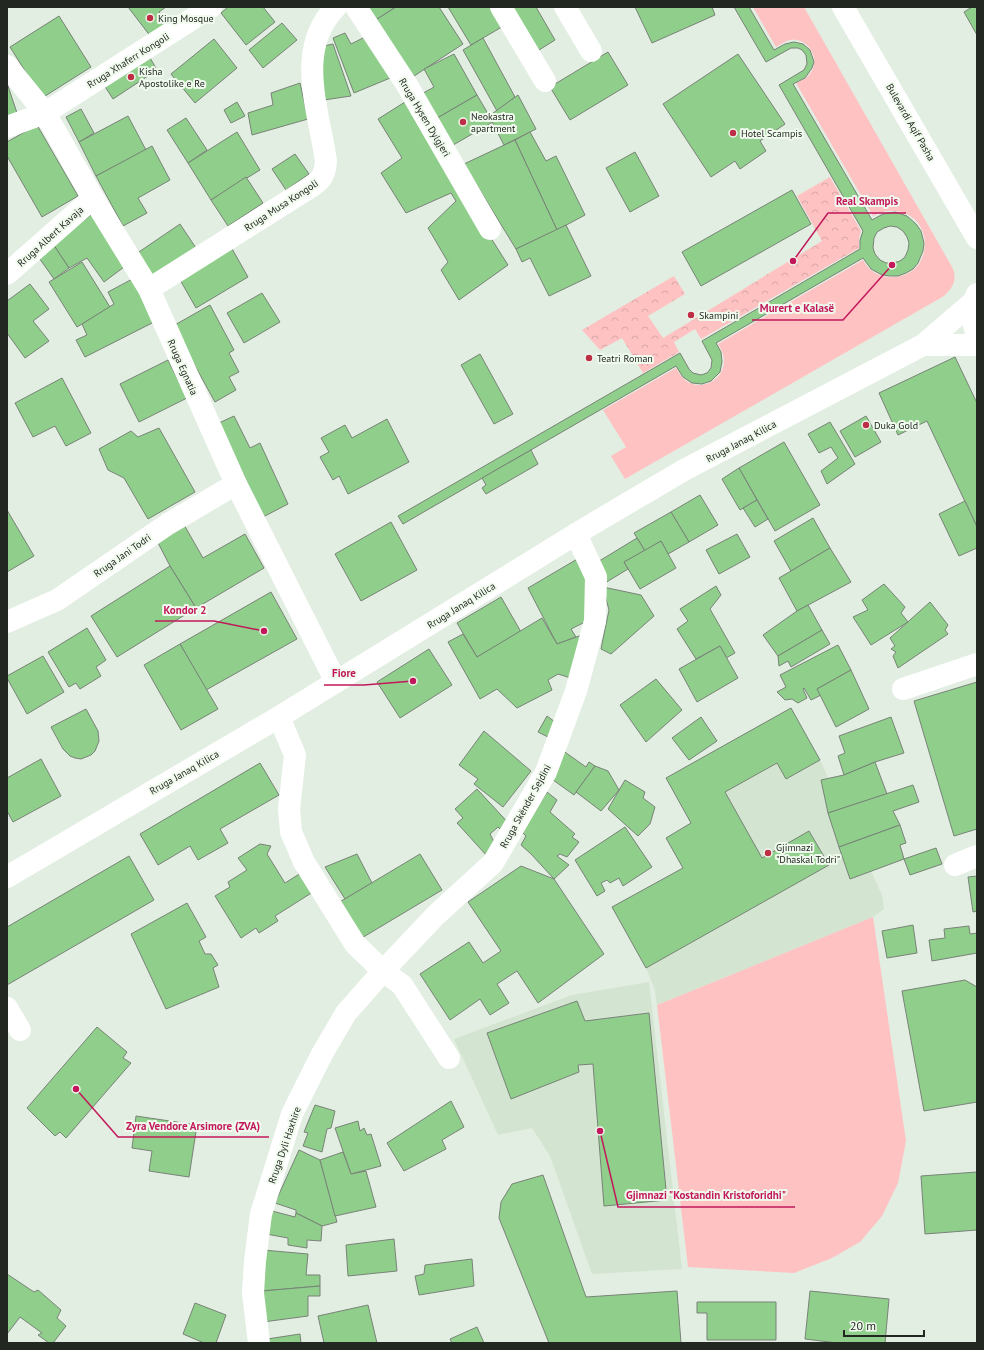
<svg xmlns="http://www.w3.org/2000/svg" width="984" height="1350" font-family="'PT Sans',sans-serif">
<style>
.built{fill:#d3e4d1}
.grass{fill:#ffc2c3}
.park{fill:url(#park-crowns)}
.building{fill:#90ce8b;stroke:#788377;fill-rule:evenodd}
.lines{fill:none;stroke-linecap:round;stroke-linejoin:round}
.minor{stroke:#fff;stroke-width:22}
.major{stroke:#fff;stroke-width:22}
.poi-dot{fill:#be2e45;stroke:#f0fbee;stroke-width:1.5}
.labels{text-anchor:middle;stroke-width:4;stroke-linejoin:round;paint-order:stroke}
.poi-label{font-size:10px;fill:#232722;stroke:#f0fbee;text-anchor:start}
.street-label{font-size:10px;fill:#232722;stroke:#f0fbee}
.leader{fill:none;stroke:#c2185b;stroke-width:1.5}
.callout-dot{fill:#c2185b;stroke:#f0fbee;stroke-width:1.5}
.callout-label{font-size:11px;text-anchor:middle;font-weight:bold;fill:#c2185b;stroke:#f0fbee;stroke-width:4;stroke-linejoin:round;paint-order:stroke}
</style>
<defs>
<pattern id="park-crowns" width="20" height="18" patternUnits="userSpaceOnUse"><rect width="20" height="18" fill="#ffc2c3"/><path d="M2 6a3 3 0 1 1 6 0M12 15a3 3 0 1 1 6 0" fill="none" stroke="#daa7a7"/></pattern>
</defs>
<rect width="100%" height="100%" fill="#e2eee1"/>
<g class="built">
<path d="M791,708l29,52 62,135 2,14 -11,8 -216,88 -2,-15 -9,-22 -34,-61 70,-39 -16,-30 25,-15 -25,-45z"/>
<path d="M649,982l33,287 -90,5 -42,-118 -18,-28 -34,7 -44,-96 118,-44z"/>
</g>
<g class="grass">
<path d="M753,7h51l148,260c6,12 1,21 -8,29l-319,183 -14,-23 15,-9 -23,-37 73,-42c3,4 5,9 9,12 15,12 39,1 39,-19 0,-7 -3,-12 -6,-17l145,-84c5,10 15,17 27,17 44,2 47,-61 6,-66 -8,-1 -16,1 -23,5l-77,-133c5,-2 10,-4 13,-8 13,-15 0,-38 -19,-35 -5,1 -10,5 -14,7z"/>
<path d="M873,917l33,224 -8,42 -16,33 -22,26 -28,16 -38,15 -106,-6 -31,-262z"/>
</g>
<path class="park" d="M830,177l31,54 -2,7v10l-158,91 -6,-10 -21,13 5,10 -36,21 -21,-35 -22,12 -18,-20 92,-54 11,18 -37,22 15,22 159,-97 -25,-45z"/>
<g class="building">
<path d="M128,7h38l-7,5 9,11 -17,14z"/>
<path d="M228,7h35l12,15 -29,23 -25,-32z"/>
<path d="M366,7h30l-22,14z"/>
<path d="M396,7h43l24,37 -52,34 -37,-57z"/>
<path d="M448,7h49l10,17 -36,21z"/>
<path d="M504,7h32l19,33 -16,10z"/>
<path d="M635,7h77l3,8 -63,28z"/>
<path d="M734,7h15l25,43 11,-6 9,-2 9,2 7,6 4,12 -2,6 -7,10 -12,6 79,136 11,-6 12,-2 12,4 9,8 5,7 3,12 -1,8 -5,12 -5,6 -7,4 -8,3h-8l-8,-1 -11,-6 -8,-11 -147,85 5,9 1,10 -2,10 -9,9 -9,3 -10,-1 -9,-6 -7,-11 -273,158 -5,-8 282,-163 9,16 4,4 8,2 6,-2 4,-5 1,-8 -10,-19 158,-92v-9l3,-9 -84,-146 25,-15 3,-6 -1,-9 -4,-5 -4,-2h-7l-25,14zM890,226l7,1 6,4 4,6 2,6 -1,7 -3,7 -5,4 -7,2h-7l-6,-3 -5,-6 -2,-6 1,-10 3,-6 7,-4z"/>
<path d="M972,7h5v28l-13,-23z"/>
<path d="M59,16l32,51 -49,31 -32,-51z"/>
<path d="M282,23l15,17 -34,28 -14,-18z"/>
<path d="M345,33l6,11 20,-10 24,42 -41,17 -21,-55z"/>
<path d="M483,38l32,59 -18,14 -34,-61z"/>
<path d="M214,39l23,29 -42,35 -24,-29z"/>
<path d="M333,44l18,52 -27,4 -5,-53z"/>
<path d="M608,52l20,33 -58,35 -20,-33z"/>
<path d="M454,54l23,41 -45,26 -14,-25 16,-9 -10,-18z"/>
<path d="M738,54l47,70 -25,17 6,10 -26,18 -5,-8 -24,16 -48,-73z"/>
<path d="M149,56l8,14 -44,29 -9,-14z"/>
<path d="M7,83l10,30 -10,3z"/>
<path d="M300,83l8,36 -56,16 -4,-22 25,-8 -2,-12z"/>
<path d="M477,95l16,27 -45,26 -16,-27z"/>
<path d="M518,95l18,34 -32,16 -15,-29z"/>
<path d="M237,102l8,14 -14,7 -7,-13z"/>
<path d="M405,102l103,163 -49,35 -18,-30 7,-8 -20,-34 28,-27 -5,-8 -45,20 -25,-40 21,-15 -24,-39z"/>
<path d="M81,109l13,24 -15,9 -13,-25z"/>
<path d="M128,116l18,34 -50,26 -17,-34z"/>
<path d="M186,118l21,32 -19,13 -21,-33z"/>
<path d="M37,125l41,71 -36,21 -35,-61v-14z"/>
<path d="M237,132l23,38 -49,30 -23,-37z"/>
<path d="M530,132l16,29 10,-5 29,59 -28,15 -42,-90z"/>
<path d="M515,140l42,90 -41,19 -52,-85z"/>
<path d="M152,146l18,34 -32,18 9,15 -24,13 -27,-50z"/>
<path d="M635,152l24,44 -29,16 -24,-44z"/>
<path d="M295,154l14,20 -23,16 -14,-21z"/>
<path d="M246,177l17,26 -35,23 -17,-26z"/>
<path d="M792,190l19,34 -110,62 -19,-34z"/>
<path d="M92,214l36,50 -24,18 -17,-24 -18,10 -16,-24z"/>
<path d="M180,224l16,24 -47,32 -16,-24z"/>
<path d="M566,225l25,51 -42,20 -19,-38 -8,4 -6,-13z"/>
<path d="M53,244l16,24 -15,11 -17,-24z"/>
<path d="M231,247l17,30 -52,31 -17,-30z"/>
<path d="M82,262l28,45 -33,20 -28,-45z"/>
<path d="M136,277l22,43 -73,37 -9,-17 11,-5 -5,-11 32,-20 -6,-12z"/>
<path d="M30,284l19,25 -16,12 16,20 -24,17 -18,-25v-32z"/>
<path d="M262,293l18,29 -36,21 -17,-30z"/>
<path d="M210,305l24,45 -5,3 10,19 -10,5 7,13 -21,12 -42,-76z"/>
<path d="M480,354l33,60 -19,10 -33,-59z"/>
<path d="M955,357l22,46v124l-50,-106 -29,14 -19,-42z"/>
<path d="M168,360l19,38 -48,24 -19,-38z"/>
<path d="M62,378l29,55 -25,13 -11,-20 -22,11 -18,-34z"/>
<path d="M234,416l16,32 10,-5 28,61 -25,13 -44,-94z"/>
<path d="M866,416l15,26 -26,15 -15,-26z"/>
<path d="M387,419l22,43 -61,32 -9,-18 -6,4 -13,-23 9,-5 -8,-14 24,-13 7,13z"/>
<path d="M830,422l25,42 -28,20 -6,-13 17,-13 -7,-11 -12,6 -11,-19z"/>
<path d="M159,428l36,64 -47,27 -24,-41 -16,-8 -9,-21 32,-18 7,6z"/>
<path d="M784,442l36,63 -45,26 -36,-63z"/>
<path d="M531,450l7,14 -52,30 -4,-6 4,-3 -4,-7z"/>
<path d="M739,468l18,32 -17,10 -18,-31z"/>
<path d="M700,495l18,30 -29,17 -18,-30z"/>
<path d="M757,500l11,19 -13,8 -12,-19z"/>
<path d="M965,501l12,26v21l-18,8 -20,-42z"/>
<path d="M7,510l27,46 -27,16z"/>
<path d="M671,512l18,30 -21,12 -7,-13 -16,10 -11,-18z"/>
<path d="M813,518l17,30 -39,23 -17,-30z"/>
<path d="M391,522l26,48 -56,31 -26,-47z"/>
<path d="M183,523l20,35 42,-24 19,34 -68,40 -26,-42 -14,-27z"/>
<path d="M737,534l13,23 -31,17 -13,-24z"/>
<path d="M637,538l8,13 -21,11 4,7 -23,14 -9,-20z"/>
<path d="M661,541l15,27 -36,21 -16,-27z"/>
<path d="M830,548l21,34 -54,29 -18,-33z"/>
<path d="M579,558l12,25 -2,37 -18,9 5,8 -19,7 -29,-56z"/>
<path d="M170,566l26,42 -79,49 -26,-41z"/>
<path d="M884,584l21,23 -4,6 7,9 -37,23 -18,-28 15,-7 -6,-10z"/>
<path d="M716,586l5,9 -11,14 25,44 -9,5 -6,-12 -24,13 -19,-30 11,-8 -8,-12z"/>
<path d="M603,587l38,8 13,21 -43,38 -10,-5 8,-39z"/>
<path d="M271,592l26,47 -91,51 -26,-46z"/>
<path d="M501,597l20,35 -44,25 -20,-34z"/>
<path d="M930,602l18,23 -3,5 3,4 -50,34 -5,-12 3,-4 -5,-3 4,-3 -5,-8z"/>
<path d="M808,605l14,25 -44,26 -15,-21 34,-24z"/>
<path d="M542,618l15,26 33,-12 -16,47 -16,-5 -10,6 4,10 -35,18 -20,-19 -17,10 -32,-57 15,-8 14,23z"/>
<path d="M87,628l19,32 -10,7 5,9 -21,13 -4,-6 -7,4 -21,-35z"/>
<path d="M822,630l8,14 -39,23 -3,-6 -9,5 -1,-10z"/>
<path d="M180,644l38,65 -37,21 -37,-65z"/>
<path d="M838,645l13,25 -34,19 4,6 -10,5 -7,-12 -1,1 4,9 -9,5 -6,-4 -7,1 -8,-8 9,-5 -6,-12z"/>
<path d="M720,646l18,32 -41,24 -18,-33z"/>
<path d="M429,649l23,36 -52,33 -23,-36z"/>
<path d="M43,656l21,36 -37,22 -20,-36v-2z"/>
<path d="M851,670l18,39 -33,18 -19,-38z"/>
<path d="M656,679l26,31 -36,32 -26,-37z"/>
<path d="M977,682v147l-23,7 -40,-135z"/>
<path d="M791,708l29,52 -34,19 -9,-16 -52,29 37,66 47,-27 20,34 -183,103 -34,-61 71,-39 -17,-30 25,-15 -25,-45z"/>
<path d="M86,709l12,22 1,10 -4,10 -4,4 -10,4 -6,-1 -5,-2 -7,-7 -12,-22z"/>
<path d="M547,716l12,9 -5,15 -16,-8z"/>
<path d="M701,717l16,24 -28,19 -17,-22z"/>
<path d="M891,717l13,36 -29,9 -31,13 -6,-19 7,-3 -6,-17z"/>
<path d="M484,731l47,40 -28,36 -29,-23 4,-5 -19,-14z"/>
<path d="M562,750l24,17 3,-5 6,4 -21,29 -25,-18z"/>
<path d="M41,759l20,37 -48,26 -6,-11v-33z"/>
<path d="M875,762l12,32 -59,19 -7,-33 23,-5z"/>
<path d="M260,763l19,32 -59,34 8,14 -30,17 -8,-14 -32,19 -18,-31z"/>
<path d="M595,766l13,5 11,19 -18,21 -25,-19z"/>
<path d="M625,780l20,12 -2,6 12,9 -5,17 -12,12 -30,-27z"/>
<path d="M913,785l6,17 -26,9 7,14 -61,22 -11,-34z"/>
<path d="M477,789l36,39 -8,6 -7,-7 -8,7 7,14 -10,8 -30,-33 6,-5 -8,-9z"/>
<path d="M547,792l10,8 -7,12 25,22 -3,3 7,5 -12,15 -7,-3 -3,2 12,9 -15,14 -23,-25 -10,-9 5,-9 -4,-4z"/>
<path d="M900,825l6,18 -6,2 4,14 -54,20 -11,-32z"/>
<path d="M625,827l27,40 -29,19 -4,-8 -9,5 -3,-3 -6,3 4,8 -8,5 -22,-36z"/>
<path d="M260,844l11,2 -4,8 18,29 16,-10 12,19 -38,24 3,5 -19,12 -3,-5 -15,10 -26,-42 15,-9 -2,-5 19,-12 -9,-12z"/>
<path d="M936,848l6,16 -32,11 -6,-16z"/>
<path d="M357,854l15,29 -27,16 -20,-32z"/>
<path d="M420,854l22,36 -82,49 -22,-36z"/>
<path d="M129,856l25,44 -147,85v-58z"/>
<path d="M521,866l33,13 50,75 -66,49 -21,-32 -20,13 12,19 -19,12 -10,-16 -30,21 -30,-46 49,-32 14,21 18,-12 -33,-49z"/>
<path d="M977,876v35l-4,1 -5,-35z"/>
<path d="M187,903l19,34 -7,4 6,13h6l7,11 -5,3 6,19 -53,22 -35,-75z"/>
<path d="M913,925l4,28 -30,5 -5,-27z"/>
<path d="M969,926l1,8 7,-1v20l-45,8 -3,-21 16,-2 -1,-9z"/>
<path d="M965,980l12,7v115l-53,9 -22,-120z"/>
<path d="M577,1001l8,20 64,-8 18,187 -63,6 -11,-142 -15,1 1,7 -68,27 -24,-66z"/>
<path d="M97,1027l30,25 -4,6 8,5 -65,75 -6,-6 -5,4 -28,-28z"/>
<path d="M451,1101l13,26 -22,13 4,9 -42,22 -17,-28z"/>
<path d="M315,1105l20,6 -4,17 -4,1 -5,23 -19,-6 5,-13 -4,-1z"/>
<path d="M136,1116l61,9 -8,52 -40,-6 3,-20 -20,-3z"/>
<path d="M358,1121l2,10 4,-3 3,7 4,-1 10,32 -30,8 -16,-46z"/>
<path d="M299,1150l21,10 17,62 -15,4 -26,-13v-3l-21,-7z"/>
<path d="M343,1152l8,22 15,-3 10,36 -41,9 -15,-56z"/>
<path d="M977,1172v58l-52,4 -4,-58z"/>
<path d="M543,1175l43,122 91,-6 4,52h-132l-50,-125 2,-16 11,-18z"/>
<path d="M272,1211l23,6 1,-4 26,13 -1,15 -14,-1v8l-19,-3v-7l-22,-4z"/>
<path d="M394,1239l3,32 -49,5 -2,-31z"/>
<path d="M263,1250l45,4 -2,21h14v11l-58,5z"/>
<path d="M472,1259l2,27 -55,9 -4,-19 9,-2 1,-9z"/>
<path d="M7,1274l27,18 4,-2 23,20 -4,8 9,8 -13,17h-4l-11,-8 4,-2 -22,-16 -13,17z"/>
<path d="M320,1286v10h-12v20l-45,6 -1,-31z"/>
<path d="M810,1291l79,8 -4,44h-48l-32,-4z"/>
<path d="M697,1302h79v38h-69v-27h-10z"/>
<path d="M195,1303l31,12 -10,28h-12l-21,-9z"/>
<path d="M368,1305l9,38h-53l-6,-27z"/>
<path d="M477,1327l7,16h-32l-2,-4z"/>
<path d="M300,1334l1,9h-34v-4z"/>
</g>
<g class="lines">
<g class="minor">
<path d="M356,7l51,78 83,144"/>
<path d="M501,7l44,74"/>
<path d="M565,7l26,44"/>
<path d="M7,66l38,47 48,85 56,91 87,195 100,198"/>
<path d="M7,127l38,-14 166,-106"/>
<path d="M7,274l86,-76"/>
<path d="M149,289l157,-99c13,-8 19,-12 20,-29 -7,-50 -32,-112 10,-154"/>
<path d="M923,345h54"/>
<path d="M7,622l50,-22 111,-76 68,-40"/>
<path d="M903,689l74,-25"/>
<path d="M279,717l16,38 -6,54 2,23 13,30 51,82 28,27 19,14 47,73"/>
<path d="M955,865l22,-9"/>
<path d="M7,877l272,-160 305,-188 100,-59 239,-125 50,-43"/>
<path d="M7,1008l13,22"/>
<path d="M259,1343l-6,-50 2,-32 6,-47 31,-100 30,-60 24,-41 37,-42 53,-56 57,-52 53,-91 30,-81 19,-70 1,-44 -20,-43"/>
</g>
<g class="major">
<path d="M843,7l134,231"/>
<path d="M977,294c-7,13 -5,27 0,41"/>
</g>
</g>
<g class="poi-dot">
<circle cx="150" cy="18" r="4"/>
<circle cx="131" cy="77" r="4"/>
<circle cx="463" cy="122" r="4"/>
<circle cx="733" cy="133" r="4"/>
<circle cx="691" cy="315" r="4"/>
<circle cx="589" cy="358" r="4"/>
<circle cx="866" cy="425" r="4"/>
<circle cx="768" cy="853" r="4"/>
</g>
<g class="labels">
<g class="poi-label">
<text x="158" y="22">King Mosque</text>
<text x="139" y="75">Kisha<tspan x="139" dy="12">Apostolike e Re</tspan></text>
<text x="471" y="120">Neokastra<tspan x="471" dy="12">apartment</tspan></text>
<text x="741" y="137">Hotel Scampis</text>
<text x="699" y="319">Skampini</text>
<text x="597" y="362">Teatri Roman</text>
<text x="874" y="429">Duka Gold</text>
<text x="776" y="851">Gjimnazi<tspan x="776" dy="12">"Dhaskal Todri"</tspan></text>
</g>
<g class="street-label">
<text transform="translate(128 60) rotate(-32)" y="4">Rruga Xhaferr Kongoli</text>
<text transform="translate(425 117) rotate(59)" y="4">Rruga Hysen Dylgjeri</text>
<text transform="translate(911 122) rotate(60)" y="4">Bulevardi Aqif Pasha</text>
<text transform="translate(281 205) rotate(-33)" y="4">Rruga Musa Kongoli</text>
<text transform="translate(50 236) rotate(-42)" y="4">Rruga Albert Kavaja</text>
<text transform="translate(183 367) rotate(66)" y="4">Rruga Egnatia</text>
<text transform="translate(741 441) rotate(-28)" y="4">Rruga Janaq Kilica</text>
<text transform="translate(122 555) rotate(-35)" y="4">Rruga Jani Todri</text>
<text transform="translate(461 605) rotate(-32)" y="4">Rruga Janaq Kilica</text>
<text transform="translate(184 772) rotate(-30)" y="4">Rruga Janaq Kilica</text>
<text transform="translate(525 806) rotate(-61)" y="4">Rruga Skënder Sejdini</text>
<text transform="translate(284 1145) rotate(-71)" y="4">Rruga Dyli Haxhire</text>
</g>
</g>
<path class="leader" d="M793 261L828 213H906M892 265L843 320H752M264 631L214 621H155M413 681L364 685H324M76 1089L118 1137H269M600 1131L618 1207H795"/>
<g class="callout-dot">
<circle cx="793" cy="261" r="4"/>
<circle cx="892" cy="265" r="4"/>
<circle cx="264" cy="631" r="4"/>
<circle cx="413" cy="681" r="4"/>
<circle cx="76" cy="1089" r="4"/>
<circle cx="600" cy="1131" r="4"/>
</g>
<g class="callout-label">
<text x="867" y="205">Real Skampis</text>
<text x="797" y="312">Murert e Kalasë</text>
<text x="185" y="614">Kondor 2</text>
<text x="344" y="677">Fiore</text>
<text x="193" y="1130">Zyra Vendore Arsimore (ZVA)</text>
<text x="706" y="1199">Gjimnazi "Kostandin Kristoforidhi"</text>
</g>
<rect width="984" height="1350" fill="none" stroke="#232722" stroke-width="16"/>
<path d="M844 1330v6h80v-6" fill="none" stroke="#232722" stroke-width="2"/>
<text x="850" y="1330" font-size="12" fill="#232722" stroke="#f0fbee" stroke-width="3" paint-order="stroke">20 m</text>
</svg>
